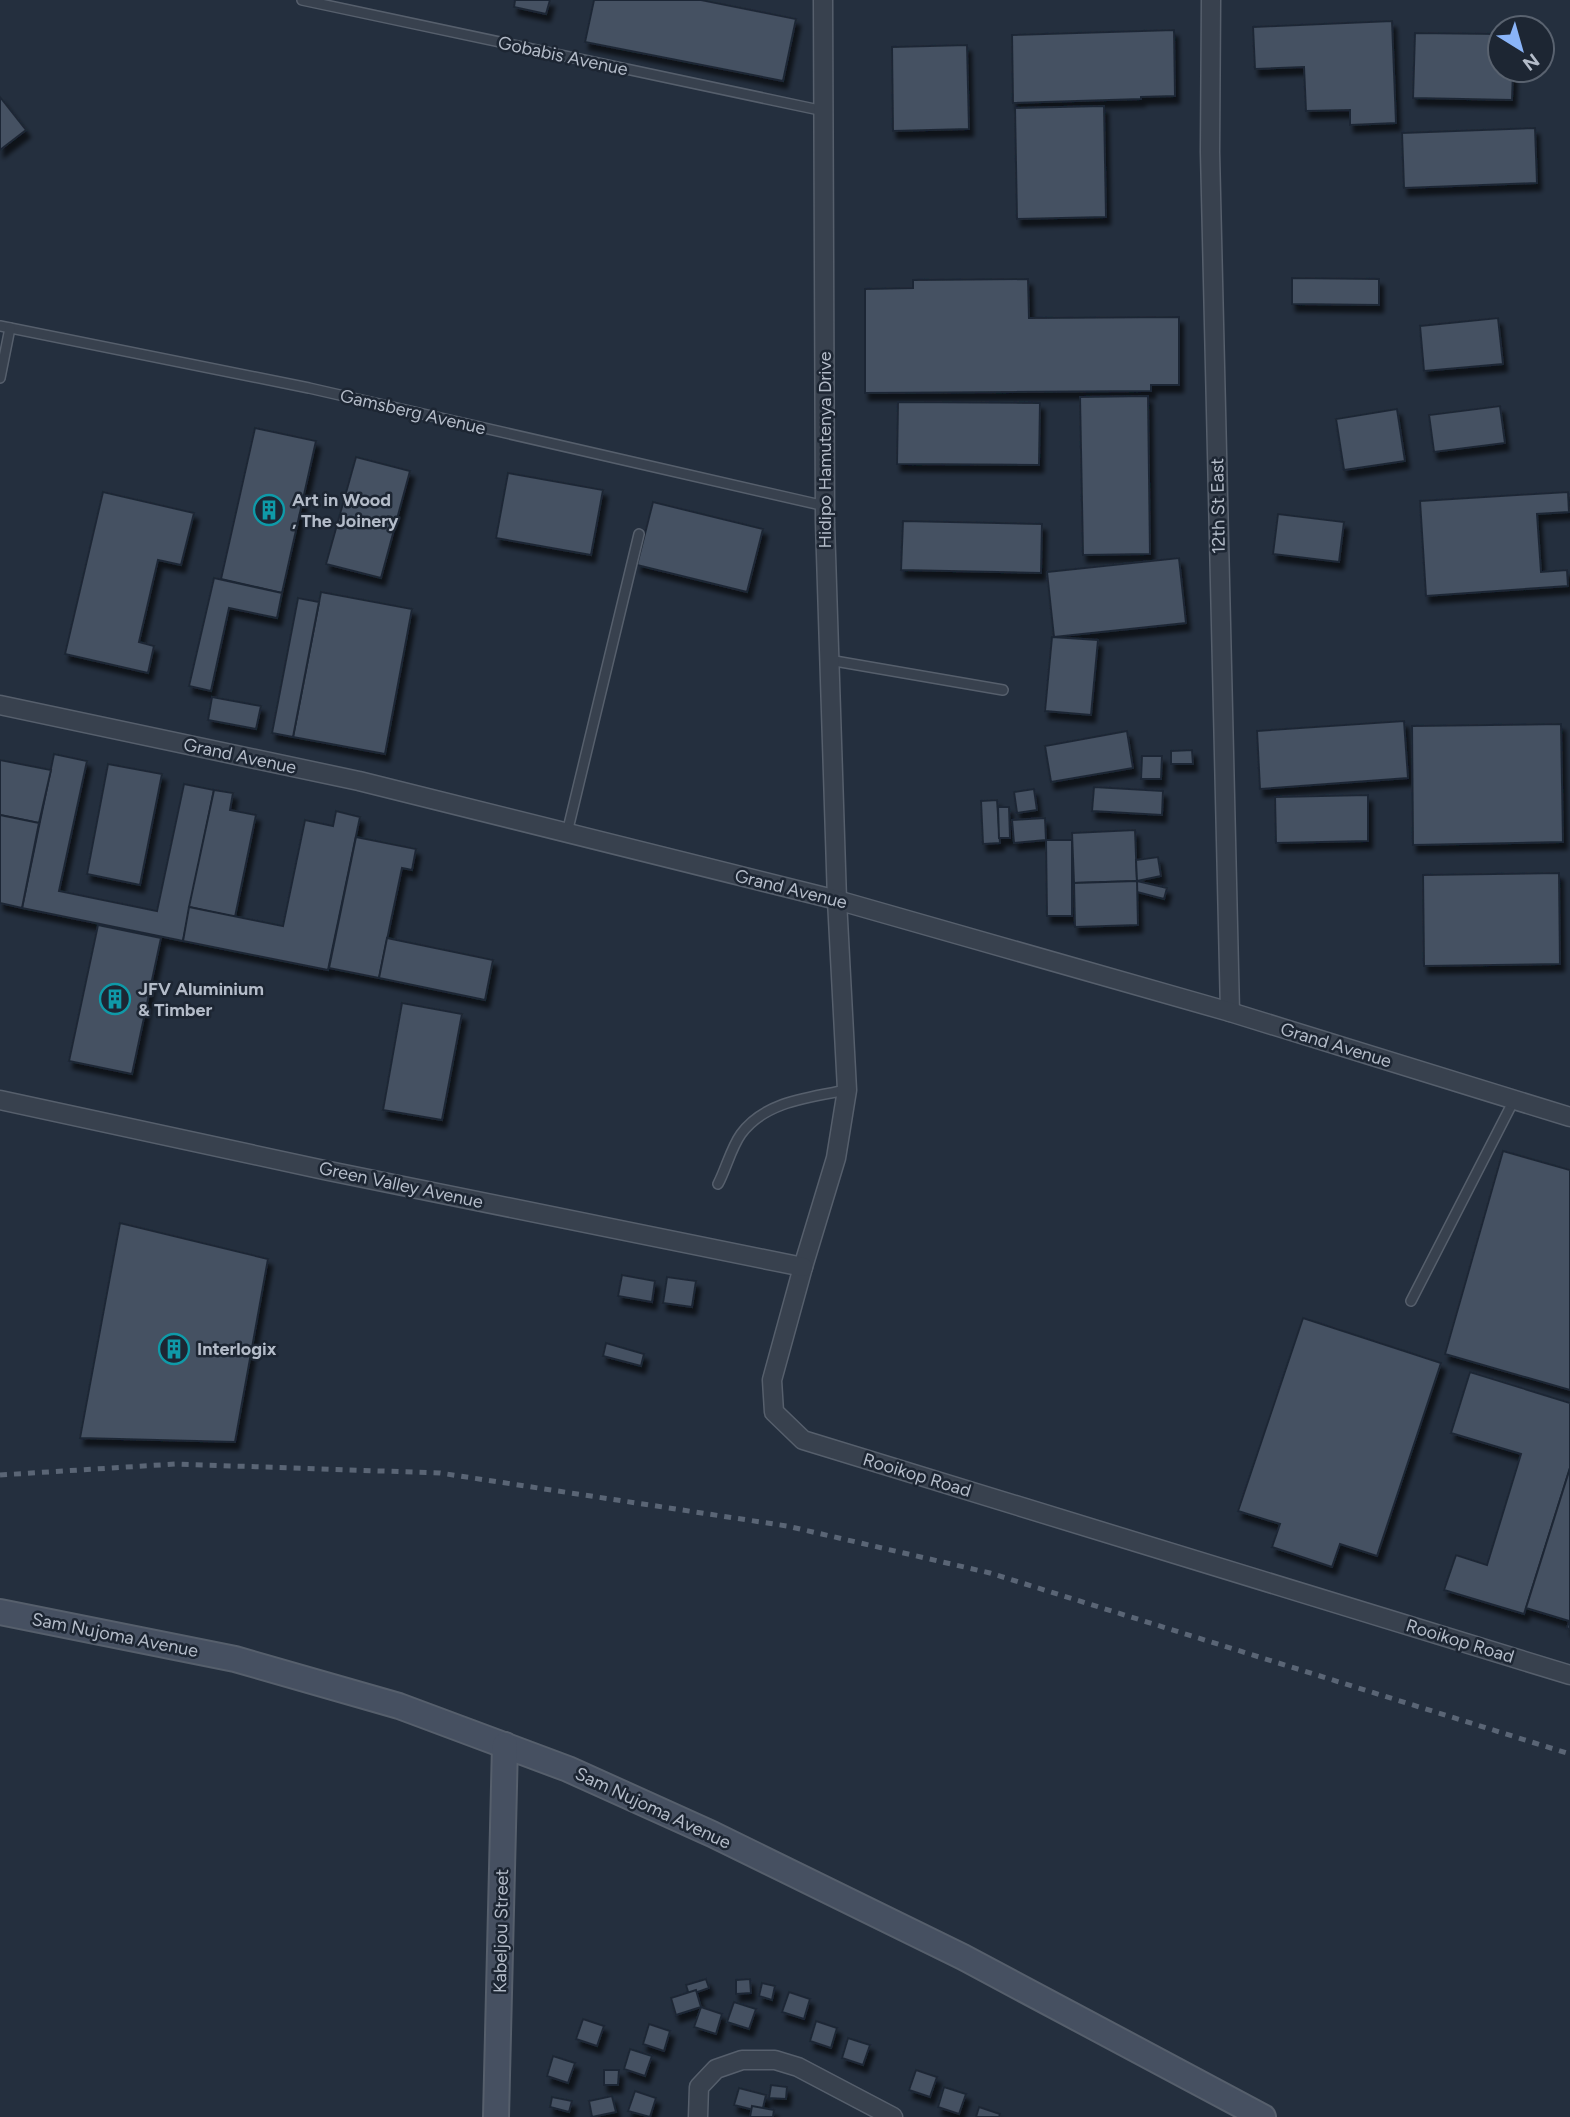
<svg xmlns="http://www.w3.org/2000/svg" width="1570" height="2117" font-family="Figtree,sans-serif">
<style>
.building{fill:#455162;stroke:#1f2835;stroke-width:2;filter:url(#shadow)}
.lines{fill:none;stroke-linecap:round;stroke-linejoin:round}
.lane-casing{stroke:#565f6c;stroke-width:12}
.street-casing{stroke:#565f6c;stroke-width:21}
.secondary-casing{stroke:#565f6c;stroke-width:28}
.lane{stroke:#38414e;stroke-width:9}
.street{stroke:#38414e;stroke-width:18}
.secondary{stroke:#465061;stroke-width:24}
.rail{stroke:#5a6575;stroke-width:5;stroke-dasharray:7 7;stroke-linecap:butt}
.labels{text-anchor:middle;stroke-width:5;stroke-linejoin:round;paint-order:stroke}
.street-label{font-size:18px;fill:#b4bcc9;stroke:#1d2633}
.poi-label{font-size:18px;font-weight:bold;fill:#b4bcc9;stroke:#1d2633;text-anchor:start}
</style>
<defs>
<filter id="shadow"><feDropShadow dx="4" dy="7" stdDeviation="2" flood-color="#0009"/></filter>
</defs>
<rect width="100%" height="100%" fill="#242f3e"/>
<g class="building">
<path d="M515,0h35l-4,14 -32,-7z"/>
<path d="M594,0h107l95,19 -13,62 -198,-39z"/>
<path d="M1392,21l4,102 -46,2v-15l-44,1 -2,-44 -49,2 -2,-42z"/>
<path d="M1174,30l1,66 -34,1v2l-128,4 -1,-68z"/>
<path d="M1415,33l85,1v36h13l-1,30 -99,-2z"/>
<path d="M967,45l2,84 -76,2 -1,-84z"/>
<path d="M0,97l26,33 -26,20z"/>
<path d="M1104,106l2,111 -89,2 -2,-111z"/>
<path d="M1535,128l2,55 -133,5 -2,-55z"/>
<path d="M1292,278l87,1v26l-87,-1z"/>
<path d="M1028,279l1,39 150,-1v68h-28v6l-286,2v-104l48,-1v-8z"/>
<path d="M1498,318l5,46 -79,7 -4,-45z"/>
<path d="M1148,396l2,158 -67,1 -3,-158z"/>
<path d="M898,402l142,1 -1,62 -142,-1z"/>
<path d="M1500,406l5,37 -71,9 -5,-37z"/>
<path d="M1397,409l8,52 -61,9 -8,-51z"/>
<path d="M255,428l61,13 -34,152 -61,-14z"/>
<path d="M356,457l54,14 -29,107 -55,-14z"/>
<path d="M508,473l95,17 -12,65 -95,-17z"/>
<path d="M103,492l91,21 -13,52 -23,-5 -19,82 15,4 -6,27 -83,-19z"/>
<path d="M1568,492l1,20 -32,2 4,58 26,-2 1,16 -142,10 -6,-95z"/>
<path d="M653,502l110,27 -16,63 -110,-27z"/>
<path d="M1278,514l66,8 -5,40 -66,-8z"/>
<path d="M903,521l139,3 -1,49 -140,-3z"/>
<path d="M1179,558l7,65 -132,14 -7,-65z"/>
<path d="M214,578l68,15 -5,25 -48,-10 -18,83 -22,-5z"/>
<path d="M321,592l91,17 -27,145 -92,-17z"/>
<path d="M298,598l21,4 -26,135 -21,-4z"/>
<path d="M1052,637l46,3 -7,75 -46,-4z"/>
<path d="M212,697l49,9 -5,23 -48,-9z"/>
<path d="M1404,721l4,57 -148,11 -3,-58z"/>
<path d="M1561,724l2,118 -150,3 -1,-119z"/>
<path d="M1127,731l6,37 -82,14 -6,-36z"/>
<path d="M1192,750l1,14h-22v-13z"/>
<path d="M54,754l33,7 -28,130 98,20 27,-127 30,6 -31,151 -161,-33z"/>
<path d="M1142,756h20l-1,23h-20z"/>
<path d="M0,760l51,10 -12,53 -39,-8z"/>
<path d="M108,764l54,10 -22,111 -53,-11z"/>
<path d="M1094,787l69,4 -1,24 -70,-4z"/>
<path d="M1034,789l3,21 -20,3 -3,-21z"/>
<path d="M214,790l19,3 -3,17 26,5 -21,102 -46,-10z"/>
<path d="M1368,795v46l-92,2 -1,-46z"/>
<path d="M997,800l3,43 -17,1 -2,-43z"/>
<path d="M998,807h11l1,31h-11z"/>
<path d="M336,811l24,6 -32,153 -145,-29 6,-34 94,19 22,-106 28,6z"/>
<path d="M0,815l39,8 -17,85 -22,-5z"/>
<path d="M1045,818l1,22 -32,3 -2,-23z"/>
<path d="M1135,830l2,51 -63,2 -2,-50z"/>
<path d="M356,837l60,12 -4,21 -10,-2 -23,110 -50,-10z"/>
<path d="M1046,840h26v76h-25z"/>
<path d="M1158,857l3,19 -24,5 -1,-21z"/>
<path d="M1559,873l1,91 -136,2 -1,-91z"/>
<path d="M1137,881l30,7 -3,11 -27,-7z"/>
<path d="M1137,881l1,44 -63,2 -1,-44z"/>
<path d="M98,925l63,13 -29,136 -63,-13z"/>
<path d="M387,938l106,22 -8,40 -106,-22z"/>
<path d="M402,1003l60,11 -20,106 -59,-10z"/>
<path d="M1503,1151l67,19v220l-125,-36z"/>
<path d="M120,1223l148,36 -33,183 -155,-4z"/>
<path d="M622,1275l33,6 -3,21 -34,-6z"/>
<path d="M667,1277l29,4 -4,26 -29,-4z"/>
<path d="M1303,1318l138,45 -64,193 -37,-12 -8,23 -60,-20 8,-23 -42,-13z"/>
<path d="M606,1343l38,11 -3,12 -38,-10z"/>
<path d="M1470,1372l100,31v65l-46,146 -80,-24 12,-35 31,10 34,-111 -70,-21z"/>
<path d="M1570,1468v161l-3,-1 2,-7 -43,-13z"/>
<path d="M706,1979l3,9 -20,7 -3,-10z"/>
<path d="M750,1979l1,14 -15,1v-14z"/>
<path d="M762,1983l13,3 -3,14 -13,-4z"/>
<path d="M696,1990l5,17 -25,8 -5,-17z"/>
<path d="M789,1992l21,7 -6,20 -22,-7z"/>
<path d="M734,2002l22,7 -7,20 -22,-7z"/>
<path d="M701,2007l21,7 -6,20 -22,-7z"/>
<path d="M583,2019l21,7 -7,20 -21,-7z"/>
<path d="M816,2021l21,7 -6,20 -21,-7z"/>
<path d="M649,2024l21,7 -6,20 -21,-7z"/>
<path d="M848,2038l22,7 -7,20 -21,-7z"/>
<path d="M630,2049l22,7 -7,20 -21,-7z"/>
<path d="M553,2056l22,7 -7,20 -21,-7z"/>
<path d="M604,2070h15l-1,15h-14z"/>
<path d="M916,2070l21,7 -7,20 -21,-7z"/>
<path d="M771,2085l16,2 -1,12 -17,-1z"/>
<path d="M944,2087l22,7 -7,20 -21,-7z"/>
<path d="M739,2088l27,7 -4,17 -28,-7z"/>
<path d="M635,2091l21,7 -6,19 -22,-6z"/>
<path d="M612,2096l4,16 -24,5 -3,-16z"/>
<path d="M552,2097l20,4 -3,11 -19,-5z"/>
<path d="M752,2106l22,4 -1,7h-23z"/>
<path d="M979,2107l21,7 -1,3h-23z"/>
</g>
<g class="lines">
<g class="lane-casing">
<g id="lane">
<path d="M302,0l522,111"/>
<path d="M0,326l309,62 516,118"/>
<path d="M0,378l10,-50"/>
<path d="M829,660l174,30"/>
<path d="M567,833l72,-299"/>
<path d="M718,1184c8,-15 13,-36 23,-50 24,-33 70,-37 106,-44"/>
<path d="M1411,1301l103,-201"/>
</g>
</g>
<g class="street-casing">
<g id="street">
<path d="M823,0l2,523 12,377 10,190 -11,68 -33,109 -31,113 2,32 29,28 767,235"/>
<path d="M1211,0l-1,152 20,860"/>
<path d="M0,705l359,76 478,119 393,112 340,105"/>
<path d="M0,1100l324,70 479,97"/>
<path d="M698,2117l1,-30 17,-18 26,-9h33l23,7 95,50"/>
</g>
</g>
<g class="secondary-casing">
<g id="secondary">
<path d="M0,1612l235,47 164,47 169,63 144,65 251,123 300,160"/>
<path d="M496,2117l9,-372"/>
</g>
</g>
<use href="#lane" class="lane"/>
<use href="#street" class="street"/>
<use href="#secondary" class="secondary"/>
<path class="rail" d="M0,1475l175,-11 265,9 347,53 203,47 580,181"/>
</g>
<defs>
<g id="building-ring" transform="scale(1.575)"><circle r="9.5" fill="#1d2633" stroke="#0f9aa8" stroke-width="1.5"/><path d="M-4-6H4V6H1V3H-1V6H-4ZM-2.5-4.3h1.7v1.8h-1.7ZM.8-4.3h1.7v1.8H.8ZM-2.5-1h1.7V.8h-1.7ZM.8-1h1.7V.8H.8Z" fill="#0f9aa8"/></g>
</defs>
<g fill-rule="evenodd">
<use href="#building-ring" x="269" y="510"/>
<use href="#building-ring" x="115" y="999"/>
<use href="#building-ring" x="174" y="1349"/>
</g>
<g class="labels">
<g class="street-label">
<text transform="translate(563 56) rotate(12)" y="6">Gobabis Avenue</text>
<text transform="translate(413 412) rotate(13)" y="6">Gamsberg Avenue</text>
<text transform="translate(825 450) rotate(-90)" y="6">Hidipo Hamutenya Drive</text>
<text transform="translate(1218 506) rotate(-91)" y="6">12th St East</text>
<text transform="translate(240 756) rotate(12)" y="6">Grand Avenue</text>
<text transform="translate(791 889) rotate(14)" y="6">Grand Avenue</text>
<text transform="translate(1336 1045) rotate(17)" y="6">Grand Avenue</text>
<text transform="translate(401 1185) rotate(12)" y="6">Green Valley Avenue</text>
<text transform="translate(917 1475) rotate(17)" y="6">Rooikop Road</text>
<text transform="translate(115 1635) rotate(11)" y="6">Sam Nujoma Avenue</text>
<text transform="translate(1460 1641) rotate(17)" y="6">Rooikop Road</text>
<text transform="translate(653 1808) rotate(25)" y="6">Sam Nujoma Avenue</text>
<text transform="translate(501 1931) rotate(-89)" y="6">Kabeljou Street</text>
</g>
<g class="poi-label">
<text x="292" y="506">Art in Wood<tspan x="292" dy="21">, The Joinery</tspan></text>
<text x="138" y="995">JFV Aluminium<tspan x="138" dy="21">&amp; Timber</tspan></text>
<text x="197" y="1355">Interlogix</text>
</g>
</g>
<g transform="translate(1521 49) rotate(143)"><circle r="33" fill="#1d2633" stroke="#59626f" stroke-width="2"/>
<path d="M0-5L12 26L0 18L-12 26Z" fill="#8ab4f8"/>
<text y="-10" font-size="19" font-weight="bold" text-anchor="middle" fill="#b4bcc9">N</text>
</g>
</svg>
